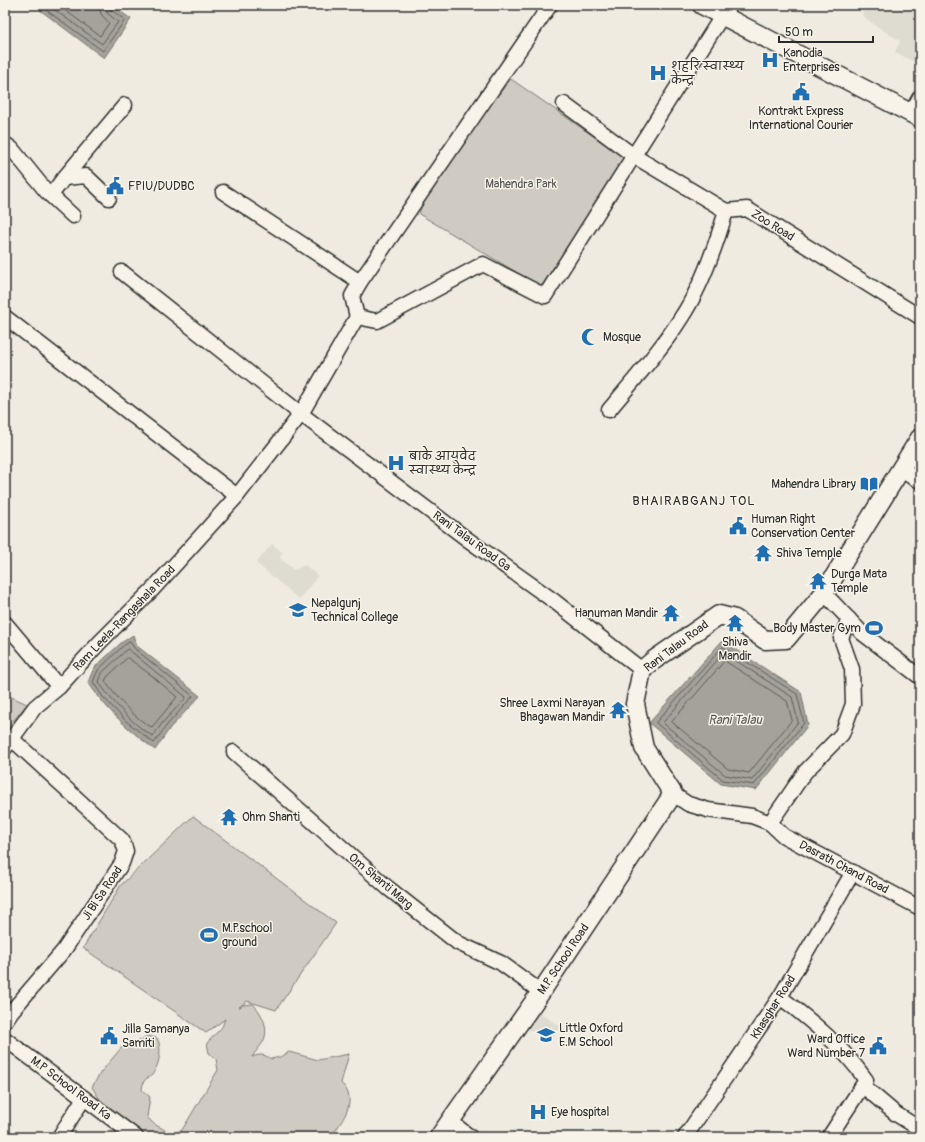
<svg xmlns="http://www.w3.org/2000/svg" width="925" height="1142" font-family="Pangolin,'Playpen Sans Deva',sans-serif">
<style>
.built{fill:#dedbd1}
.green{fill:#cfcbc2;stroke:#7d7b76}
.water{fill:#a4a29a;stroke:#74726e}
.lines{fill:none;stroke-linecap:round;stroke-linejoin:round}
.shore{stroke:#5b5b57;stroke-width:1}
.minor-casing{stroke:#2b2b2b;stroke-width:17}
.major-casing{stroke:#2b2b2b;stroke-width:21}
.minor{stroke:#f7f3e8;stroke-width:14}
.major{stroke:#f7f3e8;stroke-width:18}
.labels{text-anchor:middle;stroke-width:3;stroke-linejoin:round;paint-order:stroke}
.poi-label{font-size:12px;fill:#2b2b2b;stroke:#f7f3e8;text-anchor:start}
.park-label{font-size:12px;fill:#545351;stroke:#f7f3e8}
.street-label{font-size:12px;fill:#2b2b2b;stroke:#f7f3e8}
.neighbourhood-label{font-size:13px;letter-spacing:1px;fill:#2b2b2b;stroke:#f7f3e8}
.water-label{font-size:13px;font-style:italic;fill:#555552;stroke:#f7f3e8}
</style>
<rect width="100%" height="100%" fill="#efebe0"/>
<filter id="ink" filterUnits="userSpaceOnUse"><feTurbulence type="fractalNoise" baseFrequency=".025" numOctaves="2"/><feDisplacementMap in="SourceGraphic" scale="8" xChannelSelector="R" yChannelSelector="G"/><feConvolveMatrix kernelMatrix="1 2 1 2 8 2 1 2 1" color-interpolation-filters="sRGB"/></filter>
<g filter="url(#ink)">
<g class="built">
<path d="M867,5h53v60l-25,-13 5,-11 -31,-20 -7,-7z"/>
<path d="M272,544l10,8 -2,6 14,12 11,-5 13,11 -19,23 -43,-36z"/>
<path d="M536,1011l25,16 -13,16 -25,-18z"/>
</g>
<g class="green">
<path d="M511,79l114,79 -84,129 -122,-73 11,-34z"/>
<path d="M5,694l22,10 -22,27z"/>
<path d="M193,816l143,107 -60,87 -29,-9 -9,7 5,-3 10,-1c9,9 17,25 10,38 -3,5 -8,10 -11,15 8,-3 12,-3 19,2l9,-2 9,-5 29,8 31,-6 -8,29c2,2 5,5 6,8 8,15 -8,34 -16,46h-187l-40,-31 -12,-19 9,-15 21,-25 10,-2 15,-9 10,2c6,10 2,28 -5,37 -2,2 -6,3 -8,6 -1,3 -2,7 -2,9l8,7 -3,20 7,7 18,10 10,-4 36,-60 -2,-11 -7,-6 -2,-10 15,-16 3,-8 -19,14 -123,-85 38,-63z"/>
</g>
<g class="water">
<path d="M43,5h68l20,14 -27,39 -64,-48z"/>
<path d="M133,635l4,11 63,50 -30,32 -15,22c-27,-21 -48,-39 -67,-68l6,-14 27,-25z"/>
<path d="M722,641l79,51 7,33 -52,65 -35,-6 -72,-61z"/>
</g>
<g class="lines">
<g class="shore">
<path d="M46,5v5l57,41 22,-31 -14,-10 -1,-5"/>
<path d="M51,5l1,3 50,36 16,-22 -12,-10 -1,-7"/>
<path d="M58,5l42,31 9,-13 -8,-9 -2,-9"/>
<path d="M130,642l5,7 58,47 -26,29 -13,18 -28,-22 -23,-24 -10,-15 5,-12 25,-24z"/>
<path d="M723,647l74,47 7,29 -50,62 -31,-5 -67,-57z"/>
<path d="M128,649l58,48 -1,2 -22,23 -10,14c-16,-7 -45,-39 -54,-54l3,-9z"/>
<path d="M724,653l68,44 6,25 -46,58 -27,-5 -62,-52z"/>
<path d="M128,658l23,17 26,22 -25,30c-15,-6 -38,-32 -47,-46l2,-4 19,-18z"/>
<path d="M725,661l62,40 5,19 -43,53 -21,-4 -56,-47z"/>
</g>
<g class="minor-casing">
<g id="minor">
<path d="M564,104l70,52 92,55 21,-2 173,108"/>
<path d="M911,113l9,-16"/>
<path d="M5,144l7,5 34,42 27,25"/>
<path d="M64,178l22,-2 23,22"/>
<path d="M223,192l137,90"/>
<path d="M51,195l13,-17 61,-73"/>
<path d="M122,272l179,142 166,125 87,62 88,69"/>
<path d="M5,317l232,179"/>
<path d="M357,317l-5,-21 8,-14 190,-277"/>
<path d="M609,410c24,-29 52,-60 72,-92 20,-30 35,-73 45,-107"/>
<path d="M903,465l6,10 11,6"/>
<path d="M824,593l38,40 58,44"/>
<path d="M5,623l54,64"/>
<path d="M5,748l30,-41 24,-20 40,-44 53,-53 85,-94 64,-82 56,-97 20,4 106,-57 62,32 184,-291"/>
<path d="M234,752l154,136 70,55 43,20 40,29"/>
<path d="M673,794l15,10 20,6 44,6 18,7 14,13 136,72"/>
<path d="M770,823l35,-51 37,-38 11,-30 -1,-35 -11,-31 8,-19"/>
<path d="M780,997c32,24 63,50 86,83l-37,57"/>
<path d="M5,1021l6,-9 53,-62 58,-87 4,-12 -4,-11 -110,-101"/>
<path d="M5,1039l131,98"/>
<path d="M863,1086l33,28 24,15"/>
<path d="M450,1121l20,16"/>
<path d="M59,1137l25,-39"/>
<path d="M685,1137l95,-140 73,-125"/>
</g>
</g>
<g class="major-casing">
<g id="major">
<path d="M702,5l218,113"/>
<path d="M439,1137l102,-145 132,-198 -29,-46 -9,-44 7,-34 12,-10 65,-45 16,4 30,21 21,-1 38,-46 96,-155"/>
</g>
</g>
<use href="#minor" class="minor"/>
<use href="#major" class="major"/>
</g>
</g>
<defs>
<g id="hospital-bare" transform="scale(1.38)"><path d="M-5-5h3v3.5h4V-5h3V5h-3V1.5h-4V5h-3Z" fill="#1f6fb2" stroke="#f7f3e8" stroke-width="2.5" paint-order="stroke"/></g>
<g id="civic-bare" transform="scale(1.38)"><path d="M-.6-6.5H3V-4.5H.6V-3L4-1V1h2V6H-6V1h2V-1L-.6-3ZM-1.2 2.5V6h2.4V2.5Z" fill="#1f6fb2" stroke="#f7f3e8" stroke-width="2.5" paint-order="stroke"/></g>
<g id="mosque-bare" transform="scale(1.38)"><path d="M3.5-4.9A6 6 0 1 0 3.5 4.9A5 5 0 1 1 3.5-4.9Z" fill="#1f6fb2" stroke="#f7f3e8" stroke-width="2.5" paint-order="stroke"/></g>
<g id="library-bare" transform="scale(1.38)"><path d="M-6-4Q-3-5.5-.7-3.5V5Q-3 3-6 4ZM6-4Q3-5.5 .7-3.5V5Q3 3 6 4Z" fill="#1f6fb2" stroke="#f7f3e8" stroke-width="2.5" paint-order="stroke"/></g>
<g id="temple-bare" transform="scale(1.38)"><path d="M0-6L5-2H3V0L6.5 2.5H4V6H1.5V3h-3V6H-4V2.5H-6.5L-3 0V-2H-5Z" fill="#1f6fb2" stroke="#f7f3e8" stroke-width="2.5" paint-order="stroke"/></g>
<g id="university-bare" transform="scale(1.38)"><path d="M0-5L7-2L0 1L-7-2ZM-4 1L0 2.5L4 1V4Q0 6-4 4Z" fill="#1f6fb2" stroke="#f7f3e8" stroke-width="2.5" paint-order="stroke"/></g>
<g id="stadium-bare" transform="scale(1.38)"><path d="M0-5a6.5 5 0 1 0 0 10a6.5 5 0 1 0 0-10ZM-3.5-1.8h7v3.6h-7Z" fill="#1f6fb2" stroke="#f7f3e8" stroke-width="2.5" paint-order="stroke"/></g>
<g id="school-bare" transform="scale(1.38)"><path d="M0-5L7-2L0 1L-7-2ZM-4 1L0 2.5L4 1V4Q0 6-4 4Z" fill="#1f6fb2" stroke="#f7f3e8" stroke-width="2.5" paint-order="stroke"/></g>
</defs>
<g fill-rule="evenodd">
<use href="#hospital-bare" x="770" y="60"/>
<use href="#hospital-bare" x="658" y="73"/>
<use href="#civic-bare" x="801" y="92"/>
<use href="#civic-bare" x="115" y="186"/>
<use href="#mosque-bare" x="590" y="337"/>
<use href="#hospital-bare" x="396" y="463"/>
<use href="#library-bare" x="869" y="484"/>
<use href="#civic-bare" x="738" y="526"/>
<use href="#temple-bare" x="763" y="553"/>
<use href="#temple-bare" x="818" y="581"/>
<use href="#university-bare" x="298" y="610"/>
<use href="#temple-bare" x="671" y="613"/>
<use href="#temple-bare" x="735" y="623"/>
<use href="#stadium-bare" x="874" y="628"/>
<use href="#temple-bare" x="618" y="710"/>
<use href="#temple-bare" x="229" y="817"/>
<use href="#stadium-bare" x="209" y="935"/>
<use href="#school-bare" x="546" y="1035"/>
<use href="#civic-bare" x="109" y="1036"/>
<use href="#civic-bare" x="878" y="1046"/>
<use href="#hospital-bare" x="538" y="1112"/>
</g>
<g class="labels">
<g class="poi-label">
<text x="783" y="57">Kanodia<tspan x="783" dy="14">Enterprises</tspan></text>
<text x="671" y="70">शहरि स्वास्थ्य<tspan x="671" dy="14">केन्द्र</tspan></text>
<text x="801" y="115" text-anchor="middle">Kontrakt Express<tspan x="801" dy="14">International Courier</tspan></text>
<text x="128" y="190">FPIU/DUDBC</text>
<text x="603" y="341">Mosque</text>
<text x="409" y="460">बाके आयुवेद<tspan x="409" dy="14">स्वास्थ्य केन्द्र</tspan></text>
<text x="856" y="488" text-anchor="end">Mahendra Library</text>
<text x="751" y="523">Human Right<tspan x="751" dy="14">Conservation Center</tspan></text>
<text x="776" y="557">Shiva Temple</text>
<text x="831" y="578">Durga Mata<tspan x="831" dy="14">Temple</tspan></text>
<text x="311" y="607">Nepalgunj<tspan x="311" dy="14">Technical College</tspan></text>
<text x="658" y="617" text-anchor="end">Hanuman Mandir</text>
<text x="861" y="632" text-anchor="end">Body Master Gym</text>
<text x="735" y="646" text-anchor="middle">Shiva<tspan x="735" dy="14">Mandir</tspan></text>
<text x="605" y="707" text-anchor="end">Shree Laxmi Narayan<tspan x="605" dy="14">Bhagawan Mandir</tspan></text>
<text x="242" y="821">Ohm Shanti</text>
<text x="222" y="932">M.P.school<tspan x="222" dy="14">ground</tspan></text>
<text x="559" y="1032">Little Oxford<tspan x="559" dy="14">E.M School</tspan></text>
<text x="122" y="1033">Jilla Samanya<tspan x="122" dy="14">Samiti</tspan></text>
<text x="865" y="1043" text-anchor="end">Ward Office<tspan x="865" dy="14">Ward Number 7</tspan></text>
<text x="551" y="1116">Eye hospital</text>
</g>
<g class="park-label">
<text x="521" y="188">Mahendra Park</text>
</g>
<g class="street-label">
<text transform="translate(773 225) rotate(32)" y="4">Zoo Road</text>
<text transform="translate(472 541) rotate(36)" y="4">Rani Talau Road Ga</text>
<text transform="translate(124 618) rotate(-46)" y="4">Ram Leela-Rangashala Road</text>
<text transform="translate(676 646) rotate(-37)" y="4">Rani Talau Road</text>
<text transform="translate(844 867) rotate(28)" y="4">Dasrath Chand Road</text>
<text transform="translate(381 881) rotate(40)" y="4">Om Shanti Marg</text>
<text transform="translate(102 893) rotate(-56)" y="4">Ji Bi Sa Road</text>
<text transform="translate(563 959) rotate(-56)" y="4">M.P. School Road</text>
<text transform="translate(773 1007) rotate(-58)" y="4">Khasghar Road</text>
<text transform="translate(71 1088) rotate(37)" y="4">M.P School Road Ka</text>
</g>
<g class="neighbourhood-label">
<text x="694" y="505">BHAIRABGANJ TOL</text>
</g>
<g class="water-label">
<text x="735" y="724">Rani Talau</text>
</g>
</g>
<rect width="925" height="1142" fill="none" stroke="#f7f3e8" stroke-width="20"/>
<rect x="10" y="10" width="905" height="1122" fill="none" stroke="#2b2b2b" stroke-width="1.5" filter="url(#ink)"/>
<path d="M779 36v6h94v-6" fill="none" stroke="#2b2b2b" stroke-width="2"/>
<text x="785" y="36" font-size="12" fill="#2b2b2b" stroke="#f7f3e8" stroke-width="3" paint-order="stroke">50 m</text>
</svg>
